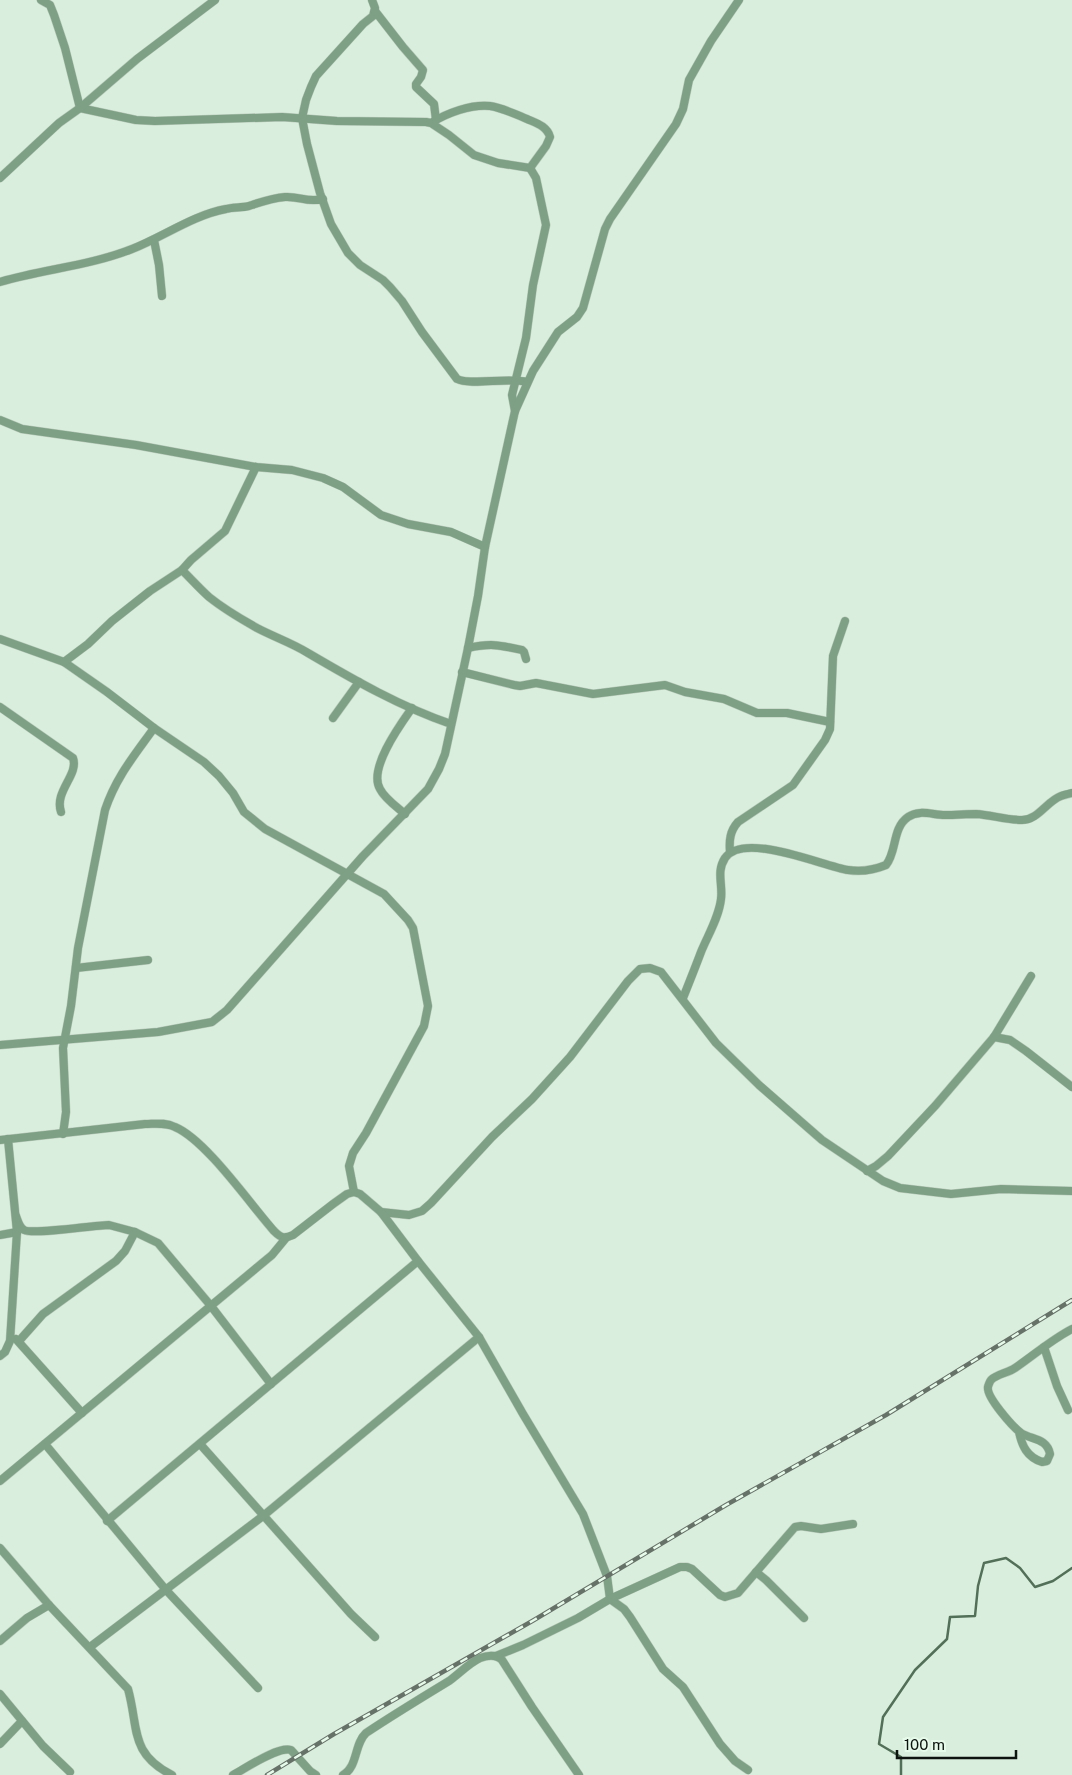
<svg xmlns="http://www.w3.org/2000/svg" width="1072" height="1775" font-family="'Public Sans',sans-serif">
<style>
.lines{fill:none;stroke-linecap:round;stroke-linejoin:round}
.stream{stroke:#526f58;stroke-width:2.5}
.minor-casing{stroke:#b9cbbc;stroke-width:9}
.minor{stroke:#7ea085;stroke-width:8}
.rail-casing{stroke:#667268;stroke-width:4.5}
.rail{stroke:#e7fbea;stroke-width:2.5;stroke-dasharray:8;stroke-linecap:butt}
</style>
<rect width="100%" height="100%" fill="#daeedd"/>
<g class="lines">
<path class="stream" d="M901,1775v-18l-22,-13 4,-27 32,-47 32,-31 3,-22 25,-1 3,-30 6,-23 22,-5 14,10 15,19 18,-6 19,-13"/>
<g class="minor-casing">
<g id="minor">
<path d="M41,0l9,5 4,10 11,33 15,60 56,12 19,1 127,-4 55,4 89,1 5,1 18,12 25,20 24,8 32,5 16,-22 4,-9c-3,-11 -14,-14 -23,-18 -12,-5 -24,-11 -37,-13 -19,-2 -43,7 -59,17"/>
<path d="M372,0l3,8 -2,8 -10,8 -47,52 -5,11 -5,13 -4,18 5,26 13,49 11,31 17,29 12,12 23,15 7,7 12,14 20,31 35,47c15,7 49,-2 70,3"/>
<path d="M375,11l28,36 20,23 -2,7 -5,7v3l18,17 2,16"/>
<path d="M0,178l59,-55 21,-15 57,-49 78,-59"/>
<path d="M154,240l5,25 3,31"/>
<path d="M0,282c44,-13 89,-16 132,-33 31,-12 61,-34 94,-40 7,-2 15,-1 23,-3 12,-4 23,-8 36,-9 15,-1 22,6 38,2"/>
<path d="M515,411l-3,-16 14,-57 7,-53 13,-60 -10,-47 -6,-10"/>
<path d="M0,420l22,9 114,16 120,22 36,3 31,8 20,9 38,28 27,9 43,8 34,15"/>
<path d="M182,570c9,9 18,19 27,27 15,12 32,22 48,31 17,9 35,15 51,25 46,27 93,54 143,71"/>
<path d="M0,639l64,23 43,30 47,36 50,34 15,14 14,17 11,19 21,17 119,65 24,26 5,8 15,78 -4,20 -58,107 -13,20 -4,13 5,26"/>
<path d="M468,648c23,-5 31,-3 54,2l2,2 2,7"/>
<path d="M64,662l24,-18 24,-23 38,-30 32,-21 9,-10 34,-29 31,-64"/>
<path d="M462,672l52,13 6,1 16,-3 57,11 72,-9 20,7 39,7 33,14h30l43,9"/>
<path d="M0,707l73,51c6,17 -19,33 -12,54"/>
<path d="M333,718l26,-36"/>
<path d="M405,814c-8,-7 -20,-15 -25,-25 -12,-20 20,-64 32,-81"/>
<path d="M730,852c-1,-12 0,-21 8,-30l55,-37 32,-45 5,-11 3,-73 12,-35"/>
<path d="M76,968l72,-8"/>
<path d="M683,998c6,-15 12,-30 18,-46 7,-17 18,-35 20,-53 2,-15 -5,-27 4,-41 19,-27 97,8 123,12 13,2 26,0 38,-5 11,-13 6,-37 22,-48 11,-8 25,-2 37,-2 11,0 21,-1 31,-1 15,1 31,6 46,6 16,0 25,-19 39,-24 3,-1 7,-2 11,-3"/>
<path d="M994,1037l16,3 16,11 46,36"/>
<path d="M0,1045l158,-13 54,-10 15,-12 136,-154 65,-67 11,-20 6,-15 23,-106 10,-52 7,-49 30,-136 18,-40 25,-39 19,-15 6,-9 22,-79 5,-10 66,-95 7,-15 6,-29 22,-39 28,-41"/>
<path d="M63,1134l3,-22 -3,-64 8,-42 7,-58 27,-138c11,-33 29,-54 49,-82"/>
<path d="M0,1140l145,-16c10,0 20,-2 30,3 31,13 75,77 99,104 7,7 10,8 19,4l40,-31 14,-10 7,-2 6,2 21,18 28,3 13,-4 9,-8 61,-66 40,-38 38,-42 58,-76 12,-12 10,-1 11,4 55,71 43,42 63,55 61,41 17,7 51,6 50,-5 71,2"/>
<path d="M867,1171l9,-5 12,-10 47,-50 59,-69 37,-61"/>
<path d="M381,1212l37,49 61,76 44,77 60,100 24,62 3,23 14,10 6,8 33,52 20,18 37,57 15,17 13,9"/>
<path d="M16,1216c2,5 3,11 8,14 10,5 70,-5 85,-5l26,7 23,11 53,63 60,78"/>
<path d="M0,1235l17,-3"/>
<path d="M16,1339l66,74"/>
<path d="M19,1341l24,-27 73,-53 9,-10 10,-19"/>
<path d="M1044,1347l13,39 11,24"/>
<path d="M0,1356l5,-4 5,-11 7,-109 -9,-93"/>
<path d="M1019,1432c3,14 8,25 23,30l5,-1 3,-7c-3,-16 -18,-14 -29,-21 -8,-6 -35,-36 -33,-46 0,-1 2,-6 3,-7 6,-6 17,-7 24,-12 19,-13 36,-28 57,-39"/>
<path d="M45,1444l121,146 92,98"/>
<path d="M200,1444l151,170 24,23"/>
<path d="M0,1481l272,-226 14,-17"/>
<path d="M107,1521l311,-260"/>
<path d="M0,1548l49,57 79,84c11,39 1,64 44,86"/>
<path d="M756,1572l10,8 38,38"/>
<path d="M0,1641l27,-23 22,-13"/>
<path d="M90,1647l173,-131 216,-179"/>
<path d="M496,1656l27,-11 55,-27 32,-19 70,-32h7l5,2 28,26 5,2 13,-4 57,-66 6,-1 20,3 32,-5"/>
<path d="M0,1694l43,52 27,26"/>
<path d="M0,1744l22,-23"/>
<path d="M233,1775c13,-7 45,-29 58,-25l19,21 6,4"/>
<path d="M343,1775c15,-8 11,-31 23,-42 27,-18 55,-35 83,-52 10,-7 20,-18 31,-23 8,-3 16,-4 22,2l30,47 47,68"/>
</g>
</g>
<use href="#minor" class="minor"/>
<g class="rail-casing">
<path id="rail" d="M267,1775l67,-41 200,-114 192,-115 160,-90 186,-115"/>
</g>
<use href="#rail" class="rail"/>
</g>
<path d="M897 1750v8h119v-8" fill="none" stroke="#0d130e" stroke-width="2.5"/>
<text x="904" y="1750" font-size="15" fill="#0d130e" stroke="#e7fbea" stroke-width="4" paint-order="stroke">100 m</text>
</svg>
